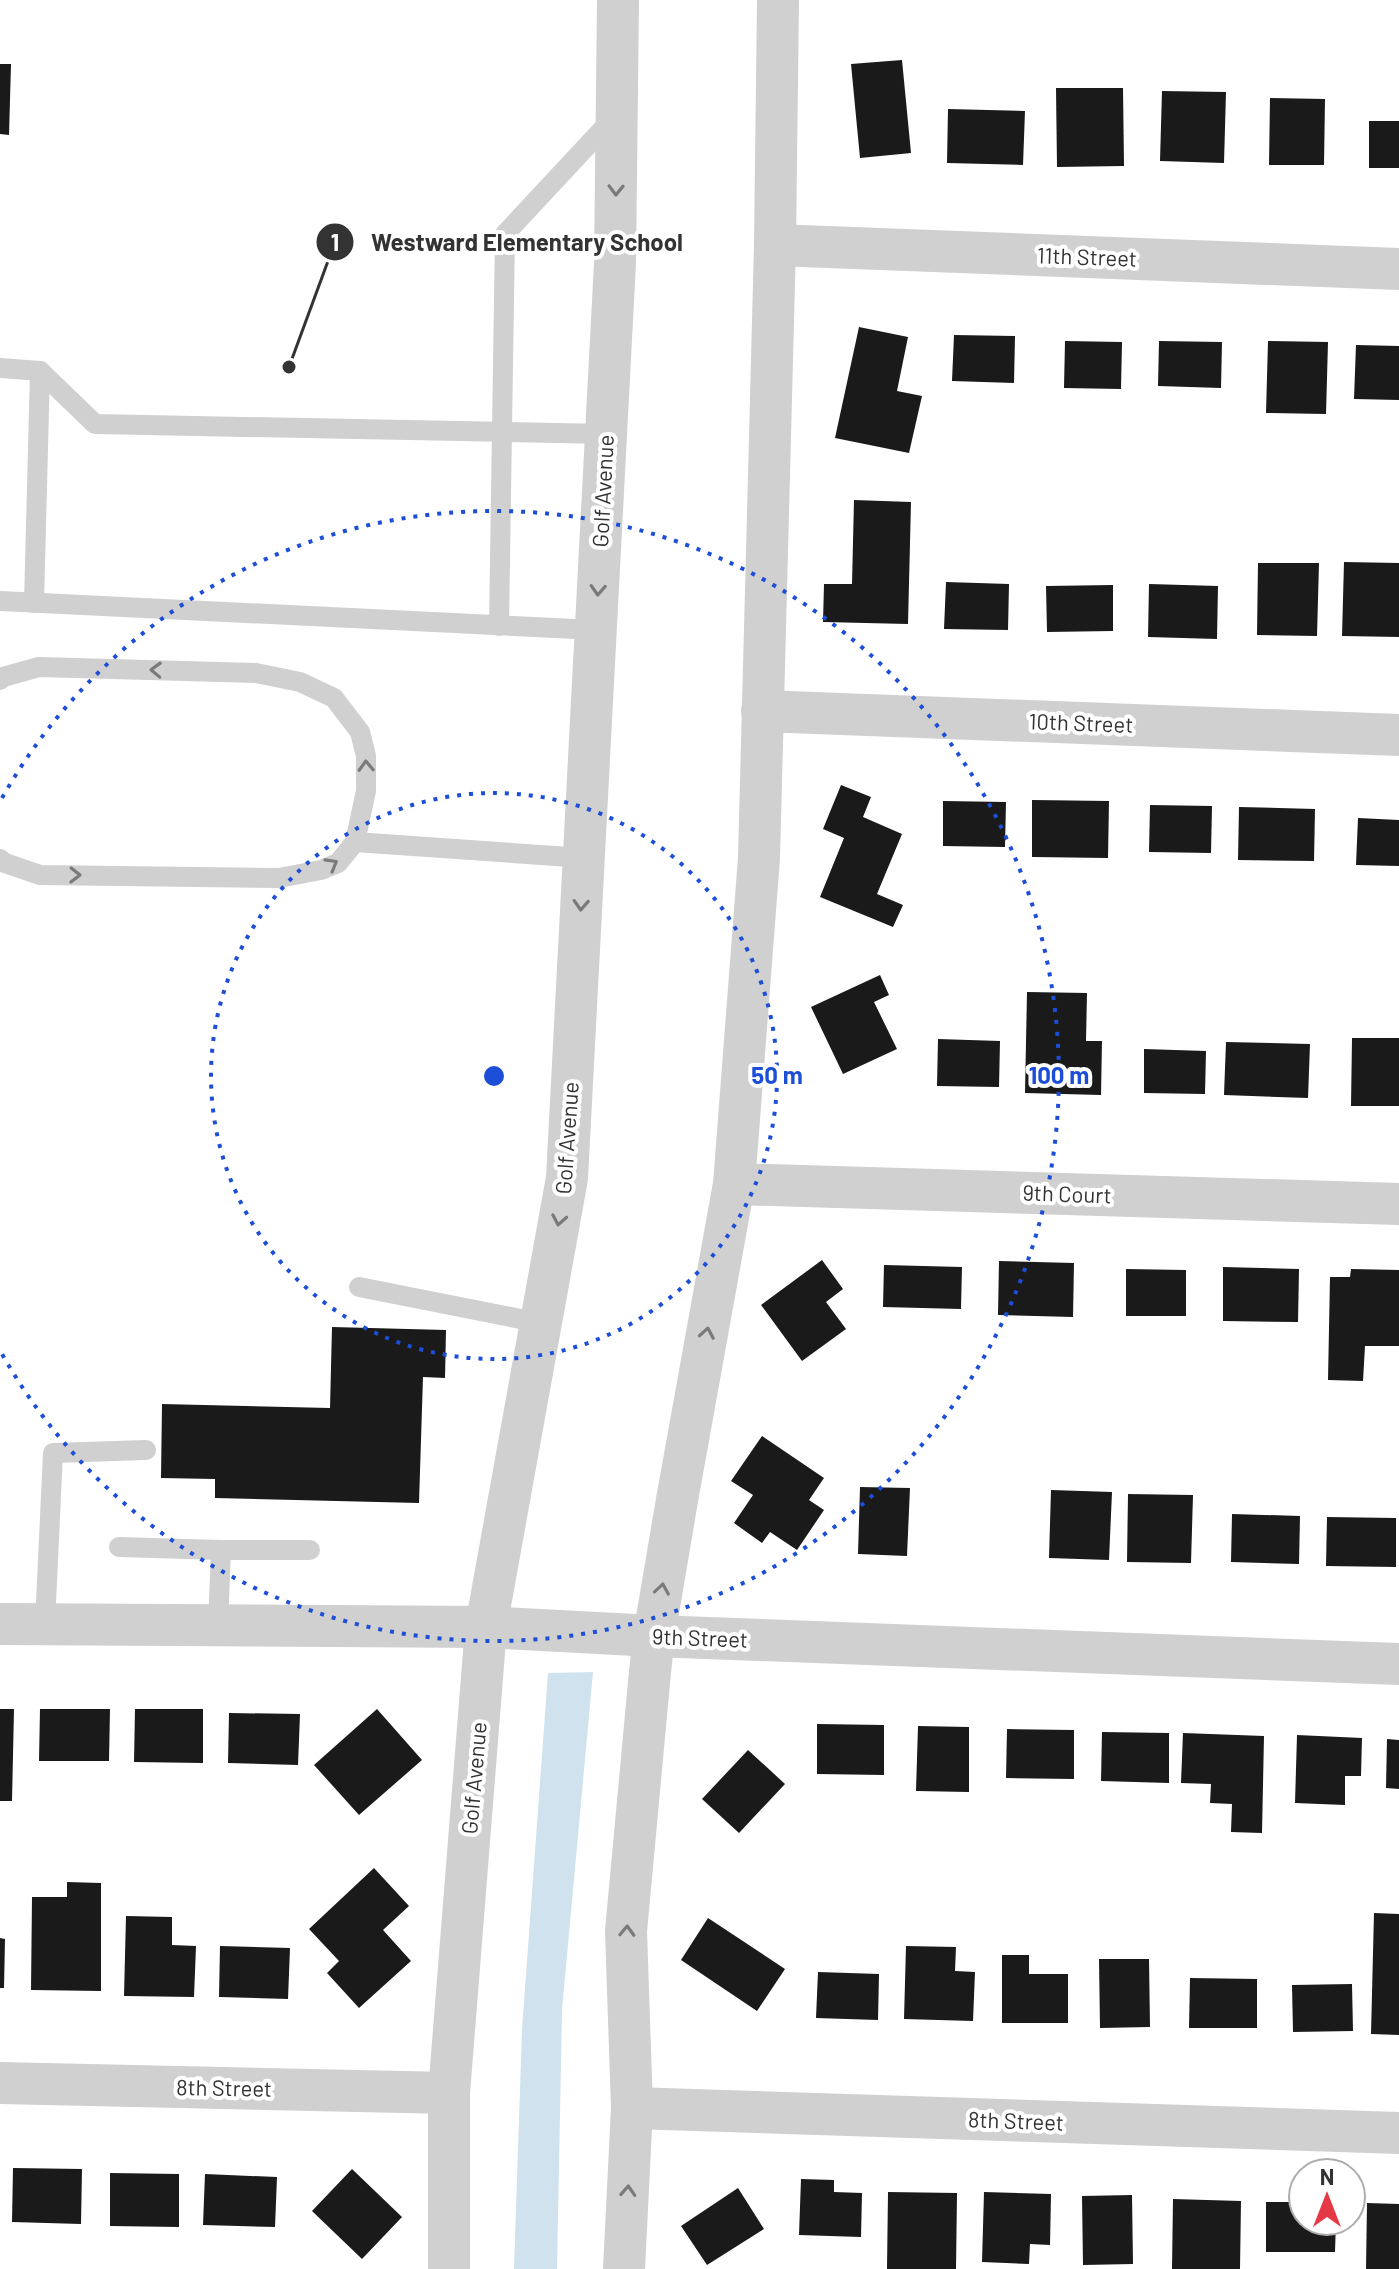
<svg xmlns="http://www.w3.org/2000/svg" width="1399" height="2269" font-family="Barlow,sans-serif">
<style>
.water{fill:#cfe2ee}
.building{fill:#1a1a1a}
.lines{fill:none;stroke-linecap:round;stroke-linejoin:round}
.lane{stroke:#d0d0d0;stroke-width:20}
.street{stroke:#d0d0d0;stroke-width:42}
.oneway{stroke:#7a7a7a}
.ring{fill:none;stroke:#1d4ed8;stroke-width:4;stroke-dasharray:4 8}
.labels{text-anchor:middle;stroke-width:8;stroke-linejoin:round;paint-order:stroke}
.street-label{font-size:22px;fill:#333;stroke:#fff}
.centre{fill:#1d4ed8;stroke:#fff;stroke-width:4}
.ring-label{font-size:24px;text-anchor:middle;font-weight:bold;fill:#1d4ed8;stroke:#fff;stroke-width:8;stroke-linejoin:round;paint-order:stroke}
.leader{fill:none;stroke:#333;stroke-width:3}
.callout-dot{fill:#333;stroke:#fff;stroke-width:3}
.mark-label{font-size:24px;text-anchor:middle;font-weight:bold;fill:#fff}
.callout-label{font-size:24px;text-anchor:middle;font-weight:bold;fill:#333;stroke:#fff;stroke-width:8;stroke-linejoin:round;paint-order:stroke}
</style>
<rect width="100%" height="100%" fill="#fff"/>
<path class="water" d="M593,1672l-31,338 -5,259h-43l8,-239 26,-357z"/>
<g class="building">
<path d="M902,60l9,93 -51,5 -9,-94z"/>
<path d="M0,64h11l-2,71 -9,-1z"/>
<path d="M1056,88h67l1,78 -67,1z"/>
<path d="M1162,91l64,1 -2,71 -64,-2z"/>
<path d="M1270,98l55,1 -1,66h-55z"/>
<path d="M948,109l77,2 -2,54 -76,-2z"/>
<rect x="1369" y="121" width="30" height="47"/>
<path d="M859,327l49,10 -11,54 25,5 -13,57 -74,-15z"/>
<path d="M954,335l61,1 -1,47 -62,-2z"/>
<path d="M1065,341l57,1 -1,47 -57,-1z"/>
<path d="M1159,341l63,1 -1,46 -63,-2z"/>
<path d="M1268,341l60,1 -2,72 -60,-1z"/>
<path d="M1356,345l43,1v54l-45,-1z"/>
<path d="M854,500l57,2 -3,122 -85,-2 1,-38h28z"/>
<path d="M1344,562l55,1v74l-57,-1z"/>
<path d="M1258,563h61l-2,73 -60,-1z"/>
<path d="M946,582l63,2 -1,46 -64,-1z"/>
<path d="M1149,584l69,2 -1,53 -69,-2z"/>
<path d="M1113,585v46l-66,1 -1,-46z"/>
<path d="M841,785l30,12 -8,20 39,17 -25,60 26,11 -10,22 -73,-30 24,-59 -21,-9z"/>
<path d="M1032,800l77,1 -1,57 -76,-1z"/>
<path d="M943,801l63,1 -1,45 -62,-1z"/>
<path d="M1150,805l62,1 -1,47 -62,-1z"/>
<path d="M1239,807l76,2 -1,52 -76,-1z"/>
<path d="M1358,818l41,2v46l-43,-1z"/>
<path d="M880,975l9,20 -15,7 23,47 -54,25 -32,-67z"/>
<path d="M1027,992l60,1 -1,48h16l-1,54 -76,-2z"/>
<path d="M1352,1038h47v68h-48z"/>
<path d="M938,1039l62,2 -1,46 -62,-1z"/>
<path d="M1226,1042l84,2 -2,54 -84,-3z"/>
<path d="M1144,1049l62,2 -1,43 -61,-1z"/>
<path d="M822,1260l21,29 -17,13 20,27 -44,32 -41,-56z"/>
<path d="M999,1261l75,2 -1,54 -75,-2z"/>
<path d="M884,1265l78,2 -1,42 -78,-2z"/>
<path d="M1223,1267l76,2 -1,53 -75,-1z"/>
<path d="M1126,1269l60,1v46h-60z"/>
<path d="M1351,1269l48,1v76h-34l-2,35 -35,-1 2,-103h20z"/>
<path d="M332,1327l114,3 -1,48 -22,-1 -4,126 -204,-5v-19l-54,-1 1,-74 168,4z"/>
<path d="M762,1436l62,42 -15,22 15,10 -27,40 -27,-18 -8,11 -28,-20 19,-28 -22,-14z"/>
<path d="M860,1487l50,1 -3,68 -49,-2z"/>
<path d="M1051,1490l61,2 -3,68 -60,-2z"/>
<path d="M1128,1494l65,1 -2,68 -64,-1z"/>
<path d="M1232,1514l68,2 -1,48 -68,-2z"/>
<path d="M1327,1517l69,1v49l-70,-1z"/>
<path d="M0,1709h14l-2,92h-12z"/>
<path d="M40,1709h70l-1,52h-70z"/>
<path d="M135,1709h68v54l-69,-1z"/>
<path d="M377,1709l45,51 -63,55 -45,-50z"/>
<path d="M229,1713l71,1 -2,51 -70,-2z"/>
<path d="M817,1724l67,1v50l-67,-1z"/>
<path d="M918,1726l51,1v65l-53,-1z"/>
<path d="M1007,1729l67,1v49l-68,-1z"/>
<path d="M1102,1732l67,1v50l-68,-2z"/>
<path d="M1183,1733l81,3 -2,97 -31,-1 1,-28 -22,-1 1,-19 -30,-1z"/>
<path d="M1297,1735l65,3 -1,38h-16v29l-50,-2z"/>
<path d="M1387,1739l12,1v49l-13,-1z"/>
<path d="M748,1750l37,34 -46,49 -37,-34z"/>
<path d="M374,1868l35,38 -26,24 28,31 -52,47 -32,-35 12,-12 -30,-32z"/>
<path d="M67,1882l34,1v108l-70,-1 1,-93h35z"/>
<path d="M1374,1913l25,1v121l-28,-1z"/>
<path d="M126,1916l46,1v28l24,1 -2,51 -70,-1z"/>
<path d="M708,1918l77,51 -28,42 -76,-51z"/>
<path d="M0,1938l5,1 -1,49h-4z"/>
<path d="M220,1946l70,2 -2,51 -69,-2z"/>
<path d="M906,1946l50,1 -1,24 20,1 -2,49 -69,-2z"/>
<path d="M1002,1955h27v19h39v49h-66z"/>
<path d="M1099,1959h50l1,68 -50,1z"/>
<path d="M818,1972l61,2 -1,46 -62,-2z"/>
<path d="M1190,1978l67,1v49h-68z"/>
<path d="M1352,1984l1,47 -60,1 -1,-47z"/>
<path d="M13,2168l69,1 -1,55 -69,-2z"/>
<path d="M352,2169l50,48 -40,42 -50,-48z"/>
<path d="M110,2173l69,1v53l-69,-1z"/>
<path d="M205,2174l72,3 -2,50 -72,-2z"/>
<path d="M801,2179l33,1v12l28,1 -1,44 -62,-2z"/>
<path d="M738,2188l26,41 -57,36 -26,-39z"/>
<path d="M888,2192l69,1 -1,76h-69z"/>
<path d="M984,2192l67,2 -1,51 -20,-1 -1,20 -47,-2z"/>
<path d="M1132,2195l1,69 -50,1 -1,-69z"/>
<path d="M1173,2199l68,2 -1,68h-68z"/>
<path d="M1266,2202h37v19h33l-1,31h-69z"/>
<path d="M1367,2203l32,1v65h-33z"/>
</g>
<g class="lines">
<g class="lane">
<path d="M0,368l40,3 55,53 511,10"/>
<path d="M0,601l596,29"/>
<path d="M34,603l6,-232"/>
<path d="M499,626l6,-392 109,-117"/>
<path d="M0,680l3,-3 36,-10 217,6 44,9 34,16 26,34 6,24v35l-11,51 -17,21 -17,7 -42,8 -239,-3 -35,-12 -5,-4"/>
<path d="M355,842l229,16"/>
<path d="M359,1287l182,36"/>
<path d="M119,1547l102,3 -3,76"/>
<path d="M221,1550h89"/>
<path d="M45,1624l8,-171 93,-3"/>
</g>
<g class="street">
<path d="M775,245l624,24"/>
<path d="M762,711l637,24"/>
<path d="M734,1184l665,20"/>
<path d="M0,1624l486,3 168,9 745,28"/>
<path d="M0,2083l449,10"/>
<path d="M632,2108l767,25"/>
<path d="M449,2269v-176l37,-466 81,-449 48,-915 3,-263"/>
<path d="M624,2269l8,-161 -6,-177 24,-259 4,-36 23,-136 57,-316 25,-326 16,-613 3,-245"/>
</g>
</g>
<defs><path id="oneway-chevron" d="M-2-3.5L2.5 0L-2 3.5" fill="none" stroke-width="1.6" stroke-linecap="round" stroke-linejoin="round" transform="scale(2)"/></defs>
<g class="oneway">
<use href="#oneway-chevron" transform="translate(616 190) rotate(91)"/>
<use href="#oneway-chevron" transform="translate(598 590) rotate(93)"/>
<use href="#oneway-chevron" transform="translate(156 670) rotate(-178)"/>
<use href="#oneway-chevron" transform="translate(366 766) rotate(-92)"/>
<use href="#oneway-chevron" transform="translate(332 864) rotate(-30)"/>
<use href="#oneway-chevron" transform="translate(75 875) rotate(1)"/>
<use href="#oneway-chevron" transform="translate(581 905) rotate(93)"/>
<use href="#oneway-chevron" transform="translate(559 1220) rotate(100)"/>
<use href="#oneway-chevron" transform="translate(707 1333) rotate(-80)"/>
<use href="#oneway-chevron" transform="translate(662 1589) rotate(-81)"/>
<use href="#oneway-chevron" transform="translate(627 1931) rotate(-88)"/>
<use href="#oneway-chevron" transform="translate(628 2191) rotate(-87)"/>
</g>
<g class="ring">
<circle cx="494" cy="1076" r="283"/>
<path d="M2 798A565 565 0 1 1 2 1354"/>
</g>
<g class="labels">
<g class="street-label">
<text transform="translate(1087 257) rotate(2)" y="8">11th Street</text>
<text transform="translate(603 491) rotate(-87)" y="8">Golf Avenue</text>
<text transform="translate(1081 723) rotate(2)" y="8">10th Street</text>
<text transform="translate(567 1138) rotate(-86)" y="8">Golf Avenue</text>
<text transform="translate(1067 1194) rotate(2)" y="8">9th Court</text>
<text transform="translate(700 1638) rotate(2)" y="8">9th Street</text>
<text transform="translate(474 1778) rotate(-85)" y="8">Golf Avenue</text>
<text transform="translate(224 2088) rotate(1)" y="8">8th Street</text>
<text transform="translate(1016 2121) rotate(2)" y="8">8th Street</text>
</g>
</g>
<circle cx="494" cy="1076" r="12" class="centre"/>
<g class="ring-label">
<text x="777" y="1084">50 m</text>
<text x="1059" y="1084">100 m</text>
</g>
<path class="leader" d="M289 367L335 242"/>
<g class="callout-dot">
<circle cx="289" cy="367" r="8"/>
<circle cx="335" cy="242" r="20"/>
</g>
<g class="mark-label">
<text x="335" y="251">1</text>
</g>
<g class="callout-label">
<text x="527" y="251">Westward Elementary School</text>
</g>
<g transform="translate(1327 2197)"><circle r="38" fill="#ffffff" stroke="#adadad" stroke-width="2"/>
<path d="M0-6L14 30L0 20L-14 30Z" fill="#e63946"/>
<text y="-12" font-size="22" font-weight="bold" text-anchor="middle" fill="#333333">N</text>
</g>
</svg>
